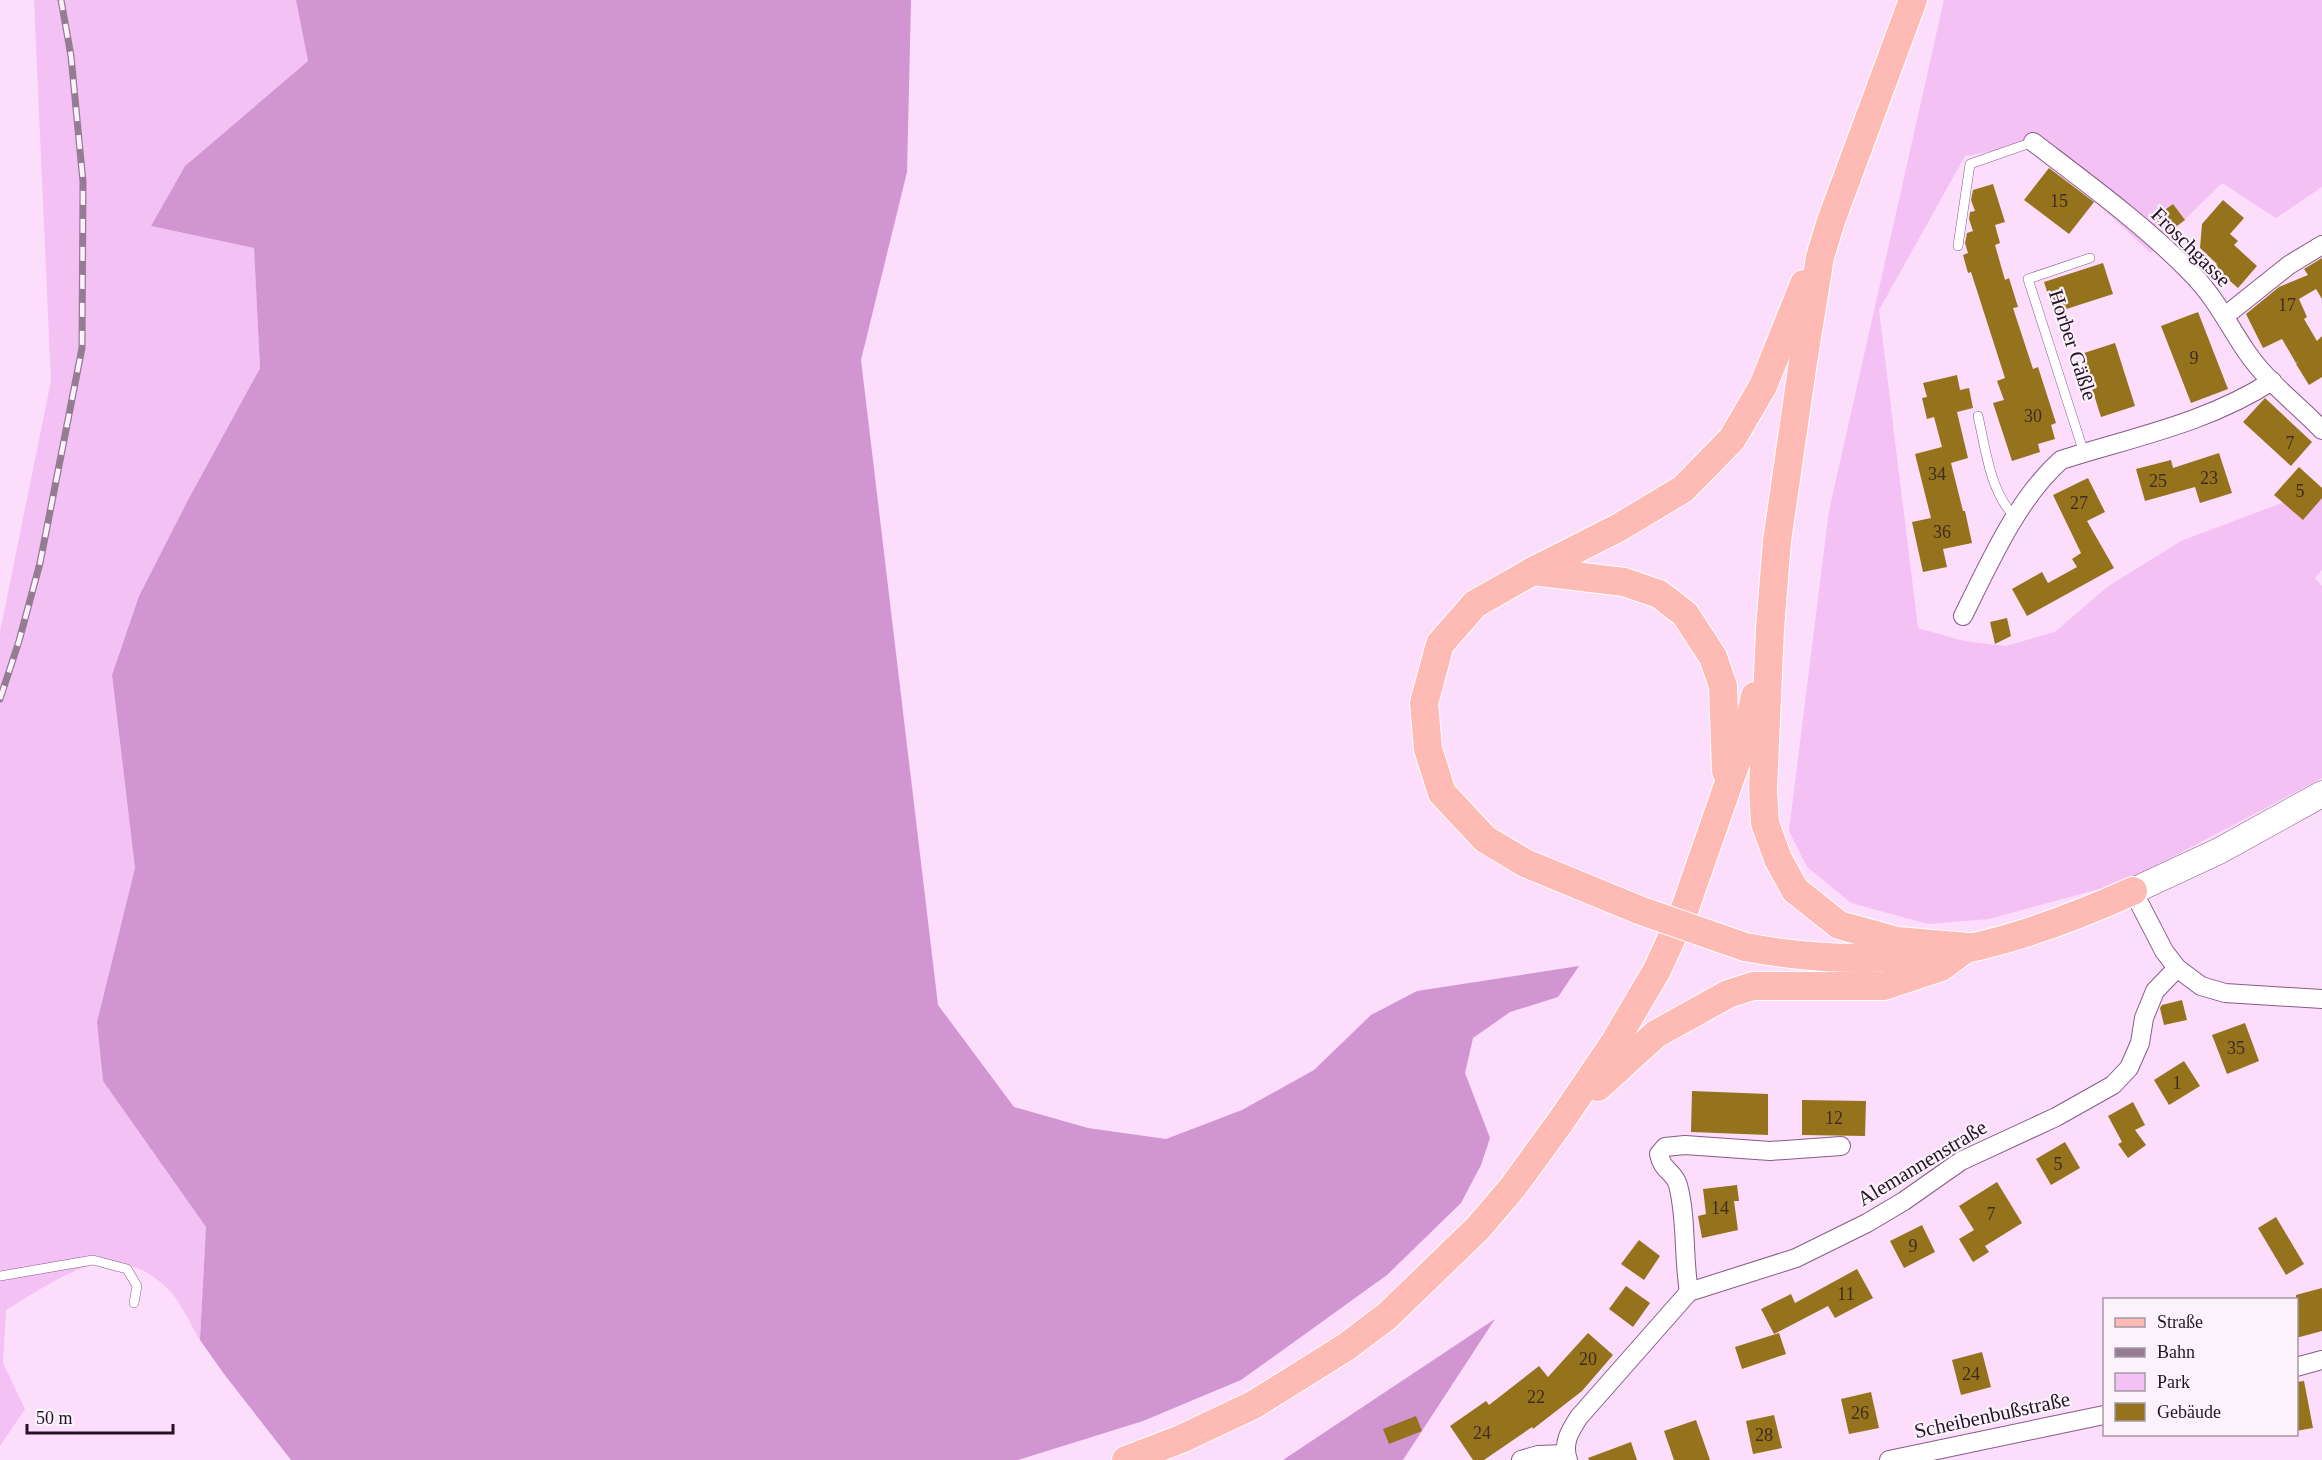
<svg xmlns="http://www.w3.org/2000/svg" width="2322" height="1460" font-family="Georgia,serif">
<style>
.green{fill:#f3c1f3}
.forest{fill:#d195d2}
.building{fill:#94731c}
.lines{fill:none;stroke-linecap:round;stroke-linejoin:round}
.lane-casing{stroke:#875b88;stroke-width:10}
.street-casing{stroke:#875b88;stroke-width:20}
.secondary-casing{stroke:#875b88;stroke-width:27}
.primary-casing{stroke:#fff;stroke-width:30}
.lane{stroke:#fff;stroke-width:9}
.street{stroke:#fff;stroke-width:18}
.secondary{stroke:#fff;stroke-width:26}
.primary{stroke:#febab4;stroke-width:28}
.rail-casing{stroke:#957c94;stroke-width:7}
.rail{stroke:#fcf2fc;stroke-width:4.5;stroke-dasharray:14;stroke-linecap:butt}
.primary-bridge-casing{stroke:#fff;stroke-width:30;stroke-linecap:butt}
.primary-bridge{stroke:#febab4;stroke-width:28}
.labels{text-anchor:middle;stroke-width:4.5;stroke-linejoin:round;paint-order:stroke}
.number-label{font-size:18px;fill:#412b23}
.street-label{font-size:21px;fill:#251325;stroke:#fcf2fc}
</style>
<rect width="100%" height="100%" fill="#fcddfb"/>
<g class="green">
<path d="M34,0h262l12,61 -123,105 -34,60 103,22 6,119 -72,133 -49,96 -27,79 23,193 -38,154 6,59 103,146 -6,113c-8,-13 -21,-41 -32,-51 -56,-55 -108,-11 -162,21l-3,53 22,46 -25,37v-814l51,-251z"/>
<path d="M1944,0h378v187l-46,31 -54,-35 -71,70 -119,-109 -67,12 -86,154 39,318 46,13 42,5 49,-14 52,-45 74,-46 141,-53v82l-7,8 7,8v192l-197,104 -136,37 -61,5 -77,-21 -44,-36 -18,-36 40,-320z"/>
</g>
<g class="forest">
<path d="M296,0h615l-4,172 -46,188 77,645 76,102 74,21 78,11 76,-29 72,-40 57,-55 46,-24 162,-25 -21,31 -48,15 -37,26 -8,35 25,65 -9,27 -20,38 -74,72 -146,105 -98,41 -125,39h-727l-67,-86 -24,-34 6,-113 -103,-146 -6,-59 38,-154 -23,-193 27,-79 49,-96 72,-132 -6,-120 -103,-22 34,-60 123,-105z"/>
<path d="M1495,1319l-92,141h-120z"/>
</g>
<g class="building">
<path d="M2049,168l45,34 -25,32 -45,-34z"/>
<path d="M1993,184l12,38 -10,3 5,18 -5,2 10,35 4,-2 9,29 -5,1 20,61 5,-2 18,56 -5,2 4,14 -17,5 2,8 -28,9 -19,-58 11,-3 -7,-19 8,-3 -34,-106 -3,1 -5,-18 5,-2 -3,-10 2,-10 6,-2 -4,-12 1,-7 5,-1 -4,-11 2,-10z"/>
<path d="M2223,200l21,18 -14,16 8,7 -4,4 23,21 -19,22 -24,-21 3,-3 -17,-16 2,-24z"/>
<path d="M2173,204l12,16 -18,13 -12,-16z"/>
<path d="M2322,258v41l-6,-10 -17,10 8,18 -3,2 13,22 5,-5v41l-13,8 -13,-21 2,-2 -2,1 -14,-24 -19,9 -17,-34 33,-27 29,-12 -4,-6z"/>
<path d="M2103,263l10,31 -59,19 -10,-31z"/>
<path d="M2198,312l30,77 -37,14 -30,-77z"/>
<path d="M2115,343l20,63 -34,11 -20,-63z"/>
<path d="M1957,375l3,15 9,-2 4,20 -16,4 11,46 -17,5 12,48h2l7,32 -29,6 4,18 -24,5 -11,-50 19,-4 -16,-64 27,-7 -8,-30 -7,2 -5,-21 5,-1 -4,-14z"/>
<path d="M2265,398l47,44 -21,24 -48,-44z"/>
<path d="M2219,453l13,40 -32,10 -5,-16 -50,14 -9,-32 35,-9 2,8z"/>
<path d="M2299,467l23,21v10l-19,22 -29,-25z"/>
<path d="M2088,478l17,34 -18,9 27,47 -87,48 -15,-27 30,-17 6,11 29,-16 -5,-8 9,-6 -28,-58z"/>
<path d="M2007,618l4,18 -16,8 -5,-22z"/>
<path d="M2182,1000l5,20 -23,5 -4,-17 2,-3z"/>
<path d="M2245,1023l14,38 -32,13 -15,-39z"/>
<path d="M2184,1061l16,25 -31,19 -15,-25z"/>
<path d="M1692,1091l76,3v41l-77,-3z"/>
<path d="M1802,1100l64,1 -1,35 -63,-1z"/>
<path d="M2133,1102l12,23 -10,5 11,15 -18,13 -10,-14 4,-2 -14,-26z"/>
<path d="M2065,1142l15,26 -29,17 -15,-26z"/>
<path d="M1997,1182l25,41 -37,23 4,6 -16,10 -14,-23 15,-9 -15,-24z"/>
<path d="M1737,1185l2,16h-5l4,29 -36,8 -4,-22 8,-2 -3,-25z"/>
<path d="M2276,1217l28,47 -18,11 -28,-47z"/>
<path d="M1922,1225l13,27 -31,16 -14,-27z"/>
<path d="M1639,1240l21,16 -16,24 -23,-16z"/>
<path d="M1857,1269l16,29 -38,20 -7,-12 -54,28 -13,-25 30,-15 4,9z"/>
<path d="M1626,1286l24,17 -17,24 -24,-18z"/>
<path d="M2322,1288v43l-26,7v-43z"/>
<path d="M1588,1333l25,22 -31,36 -49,38 -1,-2 -48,33h-11l-23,-34 36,-25 3,4 50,-39 9,11z"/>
<path d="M1779,1333l7,21 -44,15 -7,-22z"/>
<path d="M1982,1352l9,35 -30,8 -9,-35z"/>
<path d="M2304,1381l9,47 -17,3v-49z"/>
<path d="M1871,1392l8,36 -30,6 -8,-35z"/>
<path d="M1774,1415l8,33 -29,6 -7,-33z"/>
<path d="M1416,1416l6,15 -33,13 -6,-15z"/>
<path d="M1696,1420l14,40h-36l-10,-29z"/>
<path d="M1631,1442l6,18h-48l-1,-2z"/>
</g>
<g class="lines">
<g class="lane-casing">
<g id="lane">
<path d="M1958,246l12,-82 63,-22"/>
<path d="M1978,416c8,34 12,77 38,102"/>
<path d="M2084,453l-56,-174 62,-21"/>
<path d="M0,1276l93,-16 34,9 10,17 -3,17"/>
</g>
</g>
<g class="street-casing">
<g id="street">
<path d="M2033,142c55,42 113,84 161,134 22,23 35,50 52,75 20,30 51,53 76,79"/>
<path d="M2225,316l64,-51 33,-20"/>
<path d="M1963,616c26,-52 54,-117 98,-156 73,-23 146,-37 211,-79"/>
<path d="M2133,891l31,60 13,17 24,18 24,7 97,6"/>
<path d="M1689,1292c-6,-35 -2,-73 -11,-107 -4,-14 -16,-14 -19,-31l6,-7 20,-2 85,6 71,-5"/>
<path d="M2296,1367l26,-7"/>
<path d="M1521,1460l17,-5 28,-1"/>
<path d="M1568,1460c-6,-17 2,-29 11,-43l110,-125 107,-34 71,-35 37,-22 57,-40 95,-44 57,-32 16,-17 11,-25 4,-25 11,-27 22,-23"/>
<path d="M1889,1460l215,-45"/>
</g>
</g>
<g class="secondary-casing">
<path id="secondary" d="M2133,891l86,-40 103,-57"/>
</g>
<g class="primary-casing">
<g id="primary">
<path d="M1913,0l-82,221 -11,36 -17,105 -26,179 -7,88 -7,161 2,33 13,36 17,31 44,35 58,16 71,6"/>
<path d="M1533,571l91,11 35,12 26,20 28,43 10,29 3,85"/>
<path d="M1639,910l-114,-47 -40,-24 -43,-46 -14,-44 -4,-46 16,-59 35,-40 58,-33 85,-43 65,-39 49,-50 31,-53 41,-102"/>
<path d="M1745,947c64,12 132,14 196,6 65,-9 132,-35 192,-62"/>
<path d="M1598,1087l58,-53 72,-40 25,-8h131l57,-19 27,-20"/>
<path d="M1126,1460l55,-21 72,-34 93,-58 41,-31 91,-88 35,-41 48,-66 53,-78 43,-73 27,-59 65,-186 6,-29"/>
</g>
</g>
<use href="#lane" class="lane"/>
<use href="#street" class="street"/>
<use href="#secondary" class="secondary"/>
<use href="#primary" class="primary"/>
<g class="rail-casing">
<path id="rail" d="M0,699l19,-58 21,-78 42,-215 1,-166 -12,-126 -10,-56"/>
</g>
<use href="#rail" class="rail"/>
<g class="primary-bridge-casing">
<path id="primary-bridge" d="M1639,910l106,37"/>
</g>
<use href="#primary-bridge" class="primary-bridge"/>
</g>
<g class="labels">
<g class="number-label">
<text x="2059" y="207">15</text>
<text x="2287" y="311">17</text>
<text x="2194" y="364">9</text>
<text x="2033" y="422">30</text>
<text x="2290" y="449">7</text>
<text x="1937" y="480">34</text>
<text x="2209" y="484">23</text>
<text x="2158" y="487">25</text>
<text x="2300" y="497">5</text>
<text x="2079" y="509">27</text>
<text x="1942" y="538">36</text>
<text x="2236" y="1054">35</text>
<text x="2177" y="1089">1</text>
<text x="1834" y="1124">12</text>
<text x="2058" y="1170">5</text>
<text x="1720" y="1214">14</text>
<text x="1991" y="1220">7</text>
<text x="1913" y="1252">9</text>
<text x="1846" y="1300">11</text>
<text x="1588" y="1365">20</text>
<text x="1971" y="1380">24</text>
<text x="1536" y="1403">22</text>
<text x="1860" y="1419">26</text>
<text x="1482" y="1439">24</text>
<text x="1764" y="1441">28</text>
</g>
<g class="street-label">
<text transform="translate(2191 247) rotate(45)" y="7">Froschgasse</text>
<text transform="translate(2073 345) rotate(72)" y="7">Horber Gäßle</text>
<text transform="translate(1922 1163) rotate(-31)" y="7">Alemannenstraße</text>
<text transform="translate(1992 1415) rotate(-12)" y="7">Scheibenbußstraße</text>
</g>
</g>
<rect x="2103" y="1298" width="195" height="138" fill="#fcf2fc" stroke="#a699a6" stroke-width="1.5"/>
<rect x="2115" y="1318" width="30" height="9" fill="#febab4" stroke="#a699a6" stroke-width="1.5"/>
<text x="2157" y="1328" font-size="18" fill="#251325">Straße</text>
<rect x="2115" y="1348" width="30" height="9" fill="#957c94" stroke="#a699a6" stroke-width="1.5"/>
<text x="2157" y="1358" font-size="18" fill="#251325">Bahn</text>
<rect x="2115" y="1373" width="30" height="18" fill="#f3c1f3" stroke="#a699a6" stroke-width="1.5"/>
<text x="2157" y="1388" font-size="18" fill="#251325">Park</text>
<rect x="2115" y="1403" width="30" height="18" fill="#94731c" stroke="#a699a6" stroke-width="1.5"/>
<text x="2157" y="1418" font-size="18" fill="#251325">Gebäude</text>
<path d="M27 1424v9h146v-9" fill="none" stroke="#251325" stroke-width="3"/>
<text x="36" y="1424" font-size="18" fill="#251325" stroke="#fcf2fc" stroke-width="4.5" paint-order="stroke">50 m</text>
</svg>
